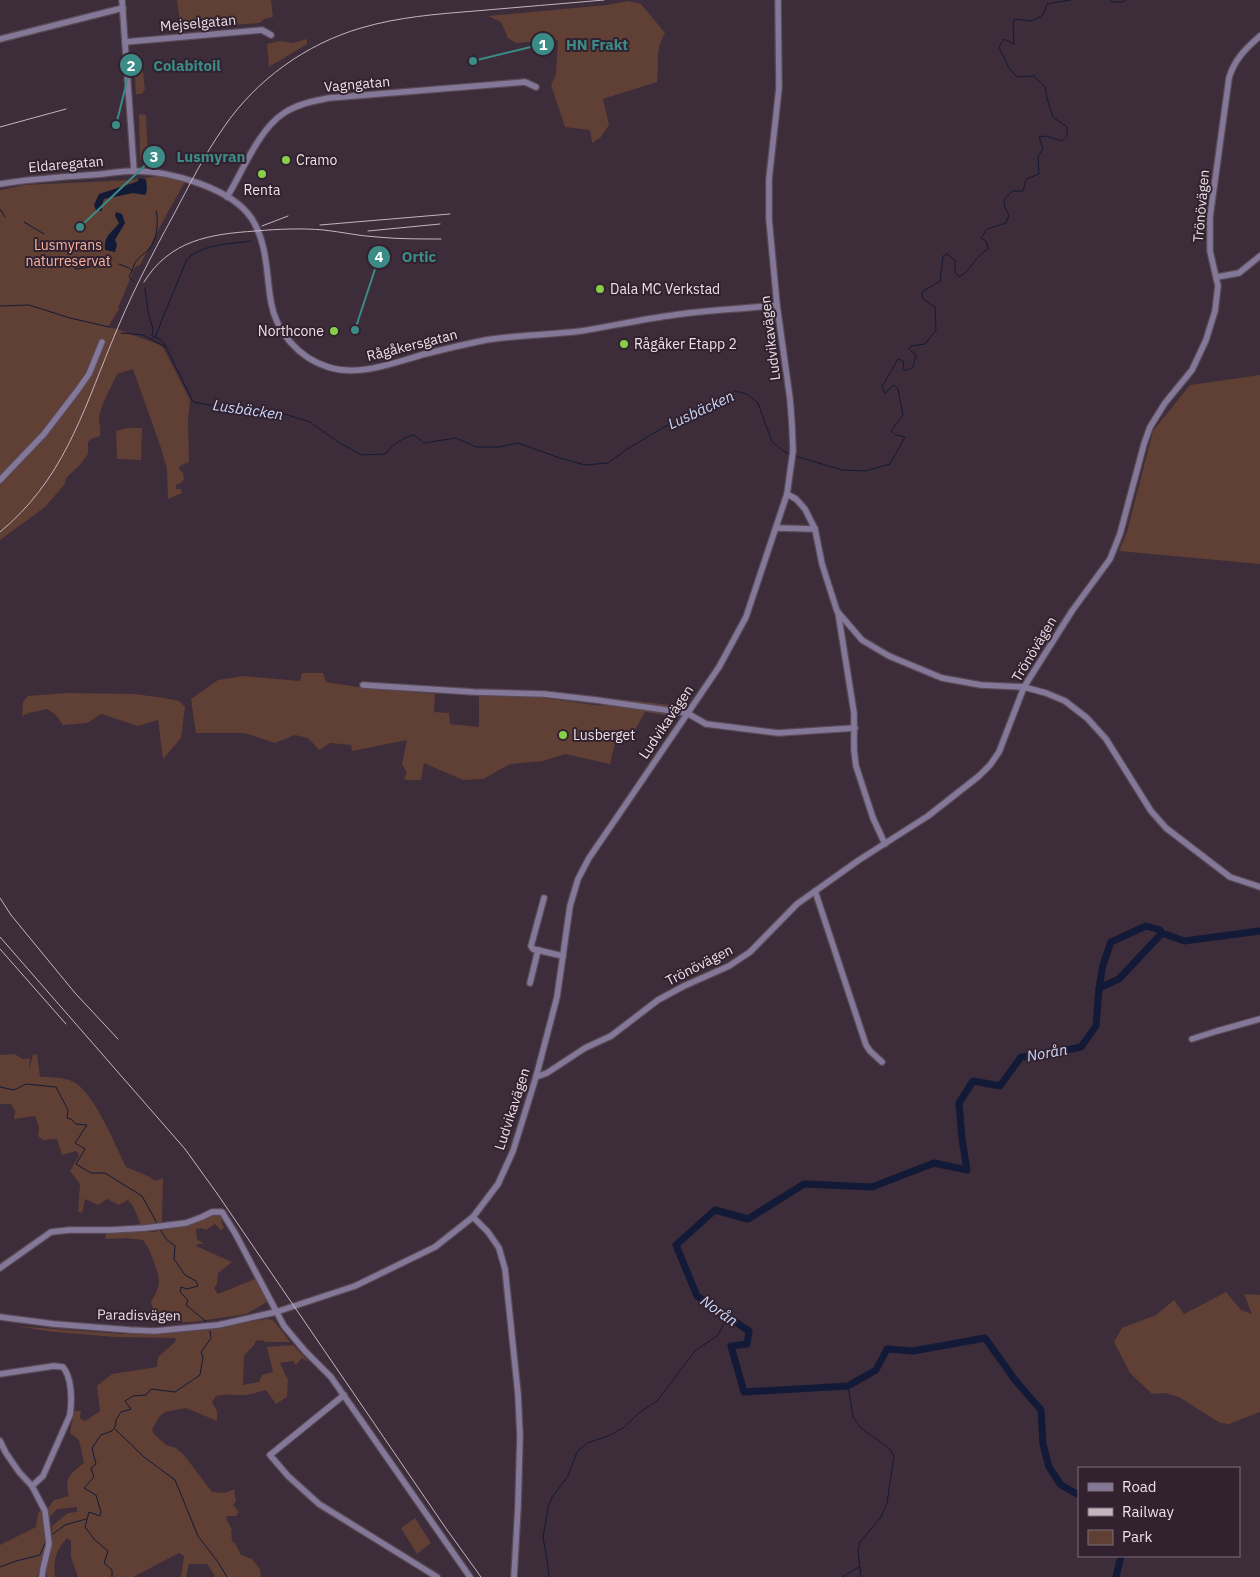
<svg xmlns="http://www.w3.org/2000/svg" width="1260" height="1577" font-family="'IBM Plex Sans',sans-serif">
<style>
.green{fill:#603f35}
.water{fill:#121a37}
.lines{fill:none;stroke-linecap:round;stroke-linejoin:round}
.stream{stroke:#121a37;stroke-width:1}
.river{stroke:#121a37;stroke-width:7}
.minor-casing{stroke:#594955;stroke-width:8}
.minor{stroke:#847899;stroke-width:5.5}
.rail{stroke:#c2b6bf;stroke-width:1}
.poi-dot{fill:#87cf4a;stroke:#32222f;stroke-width:2}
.labels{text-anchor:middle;stroke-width:4;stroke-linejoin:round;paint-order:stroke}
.street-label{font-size:14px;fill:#ece1e9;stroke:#32222f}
.poi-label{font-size:14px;fill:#ece1e9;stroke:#32222f;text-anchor:start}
.park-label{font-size:14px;fill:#f9b49f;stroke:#32222f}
.water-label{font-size:15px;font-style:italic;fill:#cad7fb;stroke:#32222f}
.leader{fill:none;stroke:#3b8b87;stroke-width:2}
.callout-dot{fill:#3b8b87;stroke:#32222f;stroke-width:2}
.mark-label{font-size:15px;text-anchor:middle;font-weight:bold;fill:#fff}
.callout-label{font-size:15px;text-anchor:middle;font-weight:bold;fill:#3b8b87;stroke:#32222f;stroke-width:4;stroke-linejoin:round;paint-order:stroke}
</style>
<rect width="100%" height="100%" fill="#3d2c39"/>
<g class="green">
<path d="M177,0h94l2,17 -9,2 -4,4 -79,6z"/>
<path d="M629,1l12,3 24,29c-11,20 -5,28 -8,49l-54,17 6,26 -9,13 -8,5 -2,-13 -25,-3 -14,-42 5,-11 2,-34 -42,3 -8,-5 -7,-16 -13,-6 119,-11z"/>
<path d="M307,39v5l-38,23 -2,-23 12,-3 14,2z"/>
<path d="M141,55l4,34 -3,5h-6l-2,-30z"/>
<path d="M139,114l7,1 2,43 -8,1z"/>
<path d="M157,176l28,6 -16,28 -29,55 -5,2 -17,41 1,1 -11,18 12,3 40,15 4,4 26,51 -2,20 1,42 -9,4 -1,3 4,4 1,6 -3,4 -5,2v4h5l1,4 -14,6 -1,-30 -6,-21 -28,-79 -16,5c-5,12 -18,33 -18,46 1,5 2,10 1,16l-9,3 -3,3v12l-9,12 -12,11 -3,8 -19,22 -45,33v-350l25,-5 106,-5z"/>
<path d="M1260,375v189l-141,-13 8,-19 26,-101 37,-46z"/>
<path d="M126,428h16l-1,32 -24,-1 -1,-28z"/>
<path d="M302,673h21l3,9 38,6 71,6 -1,18 15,1 1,11 29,3v-31l57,1 66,9v-9l85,10 -10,10 -32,-5 -16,29 -13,-3 -6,26 -45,-10 -22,7 -33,3 -27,15 -20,1 -39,-17 -3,17h-15l-2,-3 3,-4 -5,-9 5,-24 -55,11 -1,-6 -21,-2 -11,7 -11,-12 -13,-3 -20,8 -30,-10h-49l-5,-34 27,-19 25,-4 57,5z"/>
<path d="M68,693l66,1 30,4 15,3 6,6 -4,31 -18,21 -5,-39 -20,6 -37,-12 -14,9 -24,2 -7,-10 -9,-6 -18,4 -7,3 1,-14 5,-6z"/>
<path d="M15,1054l7,5 8,-1 -1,12 4,-15 4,-1 3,23c10,0 24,0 34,5 21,12 41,63 52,85l22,9 7,5 8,-3 -1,44 -21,3 -8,-19 -5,-6 -9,5 -12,-6 -9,6 -13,-6 -3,14 -4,-1 2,-28 -10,-13 9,-16 -3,-4 -14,4 -5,-16 -14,1 -5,-4 1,-9 -4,-11 -21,3 1,-8 -4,-7h-11v-49z"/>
<path d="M216,1213l7,6 -2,2 3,7 -3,2 -6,-6 -9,6 -5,-2 -5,1 1,10 7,5h-6l-2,2 36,16 -14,11 -1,11 -3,4 4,6 37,-15 12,23 -21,12 -53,8h-37l-5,-20c4,-7 8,-14 8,-22 -1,-10 -10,-33 -16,-40l-17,-2 -21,1 1,-8 48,1 31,-7z"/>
<path d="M1226,1292l15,18 11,4 -8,-20 16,1v117l-31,12 -9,-1 -41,-26 -14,-4 -13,1 -22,-21 -16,-31 8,-14 34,-13 18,-15 10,14z"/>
<path d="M268,1319l6,2 16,21h-24l-4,-2 -6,1 -2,4 -10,11 -1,29 16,-3 3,-7 11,-3 -6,-25 26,-2 16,17 -7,-4 -6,7 -3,-4 -13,2 8,17 -1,17 -11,7 -10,-14c-8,2 -17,5 -25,5 -10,0 -15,-1 -25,1l-4,6 5,9v10l-31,-13 -21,4 -5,4 -8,13 2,5 12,11 10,3 8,7 28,37 13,1 9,-4 2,12 -3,4 6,7 -3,4h-9l-1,3 6,10 -1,2 1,10 3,2 6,12 11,4 8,10 1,8h-47l1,-1 -8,-12h-18l-3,13h-5l3,-21 -5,-3 -46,24h-55l-7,-20v-16l-4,-3c-11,12 -14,23 -12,39h-8l-1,-8 6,-26v-17l16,-13 9,-1v-5l-20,2 -7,8 -2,-9 6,-8 15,-4c-5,-17 1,-23 15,-33l-5,-23 -9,-7 4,-22h7l-1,7 5,3 15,-10 -3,-25 15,-12 45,-7 1,-10 17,-15 1,-4 -61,-1 -61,-5 -39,-6 107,8 59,-2z"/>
<path d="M43,1509l3,32 -2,13 -7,23h-37v-32l36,-18 2,-14z"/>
<path d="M415,1518l16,25 -14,11 -16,-26z"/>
</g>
<g class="water">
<path d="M139,178l7,1 1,11 -2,5 -12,-2 -29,6 -2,6v6l-6,-1 -2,-5 5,-11 34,-11 5,-2z"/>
<path d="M116,212l6,2 3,9 -10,17 2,5 -2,7 -10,-2c-1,-15 6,-16 14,-27l-4,-7z"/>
</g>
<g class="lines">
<g class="stream">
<path d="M1111,0l2,2h10l2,-2"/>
<path d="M0,209l5,8"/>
<path d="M24,222l20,12"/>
<path d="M119,264l10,4 3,3 -3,6 5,5"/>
<path d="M71,265l5,4c6,-1 13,-1 18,-4 6,-3 10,-5 17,-3"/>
<path d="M132,271c3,-13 8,-13 17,-22 8,-8 10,-28 7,-38"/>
<path d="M145,288l3,24 5,17 -1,7 9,4 5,6"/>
<path d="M0,306l29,-1 41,13 39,9"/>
<path d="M121,333l22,2 23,12 27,55 43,8 42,2 32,10 28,20 24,13 23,-1c8,-9 16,-16 29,-19l10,8 32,-5 20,9h23l19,-4 39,14 28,8 23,-2 19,-14 39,-23 19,-5 50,-30 12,3 11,9 14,39 13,10 6,3"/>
<path d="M155,337l32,-78c15,-15 44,-15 64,-18"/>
<path d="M795,456l47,14 23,1 25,-7 15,-27 -9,-2 -5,-4 12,-16 -5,-26 -4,-4 -9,8 -3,-6 16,-28 5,2 1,9h4l5,-3 3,-12 -7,-6 2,-3 14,-2 11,-14 -1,-23 -12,-8 -1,-7 18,-11 3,-25 4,-2 8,6v12l4,5c12,-6 16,-21 29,-28l-2,-8 -5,-3 6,-9 19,-6 3,-8 -4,-7 -1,-8 8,-9h11l3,-12 13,-5 -1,-17 5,-9 -4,-11 7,-1 16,5 5,-5v-9l-14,-10 -6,-19 -2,-11 -11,-11 -17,1 -8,-9 -10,-21 5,-8 10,5 -1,-20 2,-5 17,2 11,-6 4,-11 23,-4"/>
<path d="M0,1087l14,3 12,-6 30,3 12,23 -1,8 4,1 5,5 11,1 -12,18 10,6 -9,15 15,9h14l37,23 16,29"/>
<path d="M160,1229l6,10 9,7 -1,13 11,16 11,6 2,5 -11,3 -6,-2 -1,5 8,8 -2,5 22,18"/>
<path d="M848,1386l5,31 8,11 29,21 4,7 -7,47 -6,14 -21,25 -2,9 3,26"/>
<path d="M115,1429l29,28 31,23 23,56 20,26 9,15"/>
<path d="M50,1536l15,-11 21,-6"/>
<path d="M0,1567l16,-6 24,-6 6,-14"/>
<path d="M112,1577v-7l-8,-7 4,-12 -14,-12 -9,-12 4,-15 11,4 1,-4 -5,-17 -12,-7 10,-11 -3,-9 5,-4 -4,-16 9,-13 11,-4 3,-4 1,-7 5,-8 10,-3 -6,-8 8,-5 13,-1 5,-6 24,3 25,-17 3,-18 -2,-5 10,-14 -1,-7"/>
<path d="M549,1577l-2,-17 -4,-23 5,-29 4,-11 16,-21 9,-24 10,-9 21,-7 15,-8 17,-16 17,-11 38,-50 23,-16 9,-18"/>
<path d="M842,1577l17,-10"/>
</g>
<g class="river">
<path d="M1099,988l20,-9 43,-46"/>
<path d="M1079,1495l-18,-10 -12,-18 -6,-23 -2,-34 -26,-30 -30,-42 -72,13 -26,-2 -11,21 -28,16 -104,6 -13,-46 16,-2 2,-13 -52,-35 -21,-51 39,-35 33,9 56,-35 68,3 62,-24 33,7 -5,-31 -3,-36 14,-22 27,5 21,-29 27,-3 33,-7 15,-21 3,-38 4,-23 8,-23 35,-16 14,4 2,3 22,8 76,-10"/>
<path d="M1116,1577l5,-21"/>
</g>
<g class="minor-casing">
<g id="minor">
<path d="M122,0l12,171"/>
<path d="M0,39l123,-31"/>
<path d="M125,42l137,-12 9,5"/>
<path d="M0,184c30,-5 60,-7 90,-9 15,-1 30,-4 45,-4 35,0 97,17 117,48 16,26 14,55 19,83 5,30 28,56 57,65 32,10 65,-4 97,-13 20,-5 41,-10 61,-14 31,-5 63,-5 95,-9 31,-5 62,-12 93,-16 34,-5 69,-6 103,-10"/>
<path d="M227,197c16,-26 31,-67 57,-84 14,-9 29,-12 45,-15l196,-16 11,5"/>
<path d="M1217,277l22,-4 21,-17"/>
<path d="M0,480l44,-46 33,-43 12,-17 13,-32"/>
<path d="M787,494l9,5 9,10 10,20 7,35 15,47 25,29 27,16 53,22 39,7 43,2 22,6 19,8 22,17 19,21 45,72 15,17 64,49 30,10"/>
<path d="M776,528l39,1"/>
<path d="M838,612l16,101v37l2,16 17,52 12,26"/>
<path d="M363,685l111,7 70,2 52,6 91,13 19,11 72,9 77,-5"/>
<path d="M815,891l51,154 4,6 12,11"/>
<path d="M544,898l-13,48 2,3 30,7"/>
<path d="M530,983l8,-33"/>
<path d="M1192,1039l25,-8 43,-12"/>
<path d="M536,1077l11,-4 38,-25 26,-12 47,-36 26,-14 45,-20 21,-14 47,-48 62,-44 69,-44 51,-40 11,-11 9,-13 25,-65 48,-76 38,-52 10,-25 24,-90 6,-17 15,-24 27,-33 14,-30 9,-29 3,-25 -8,-35v-34l19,-139c5,-18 17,-30 31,-42"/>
<path d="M473,1217l15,15 11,16 6,21 13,125 2,42 -2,70 -4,71"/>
<path d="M0,1268l51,-36 18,-2h42l34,-2 41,-5 16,-6 10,-5h10l13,21 49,93 21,25 26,26 139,200"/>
<path d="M0,1317l54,7 76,6 25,1 63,-6 58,-13 79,-26 80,-39 38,-30 25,-33 15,-33 23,-74 21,-80 13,-91 8,-27 11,-21 39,-57 91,-134 27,-50 41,-123 6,-43 -1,-26 -2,-26 -13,-94 -8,-86v-40l10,-91 -1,-88"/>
<path d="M0,1374l54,-8 9,1c9,11 9,33 7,48l-27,61 -11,10"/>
<path d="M344,1395l-74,60 18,21 31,28 118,73"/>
<path d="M0,1441l6,12 13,19 13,14 13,25 4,33 -6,25 -1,8"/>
</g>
</g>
<use href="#minor" class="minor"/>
<g class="rail">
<path d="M0,127l66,-18"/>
<path d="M320,225l130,-11"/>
<path d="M262,226l26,-10"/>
<path d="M368,231l72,-7"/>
<path d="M144,282c26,-42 66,-48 112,-51 22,-2 46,-3 68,-1 18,2 35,6 53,7 21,2 43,2 64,2"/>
<path d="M0,532c62,-51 82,-117 111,-188 18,-45 39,-86 62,-128 16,-30 31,-61 51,-89 32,-47 82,-83 137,-99 37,-11 76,-14 114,-17 43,-4 86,-7 129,-11"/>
<path d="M0,898l11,17 64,78 43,46"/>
<path d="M0,937l185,212 31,43 229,335 36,50"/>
<path d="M0,949l66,75"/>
</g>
</g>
<g class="poi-dot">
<circle cx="286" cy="160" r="5"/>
<circle cx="262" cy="174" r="5"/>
<circle cx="600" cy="289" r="5"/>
<circle cx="334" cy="331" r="5"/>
<circle cx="624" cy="344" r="5"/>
<circle cx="563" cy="735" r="5"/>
</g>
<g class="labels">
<g class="street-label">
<text transform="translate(198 23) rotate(-5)" y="5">Mejselgatan</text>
<text transform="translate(357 84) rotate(-5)" y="5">Vagngatan</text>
<text transform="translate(66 164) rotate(-5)" y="5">Eldaregatan</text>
<text transform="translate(1201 206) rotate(-85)" y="5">Trönövägen</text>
<text transform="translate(770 338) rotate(-97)" y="5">Ludvikavägen</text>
<text transform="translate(412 345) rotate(-14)" y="5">Rågåkersgatan</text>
<text transform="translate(1034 649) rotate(-59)" y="5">Trönövägen</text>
<text transform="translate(666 722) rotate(-56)" y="5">Ludvikavägen</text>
<text transform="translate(699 965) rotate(-27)" y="5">Trönövägen</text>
<text transform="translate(512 1109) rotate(-72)" y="5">Ludvikavägen</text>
<text transform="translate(139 1315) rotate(1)" y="5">Paradisvägen</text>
</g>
<g class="poi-label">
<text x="296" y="165">Cramo</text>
<text x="262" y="195" text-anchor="middle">Renta</text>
<text x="610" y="294">Dala MC Verkstad</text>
<text x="324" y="336" text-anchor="end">Northcone</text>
<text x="634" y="349">Rågåker Etapp 2</text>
<text x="573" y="740">Lusberget</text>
</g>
<g class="park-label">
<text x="68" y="250">Lusmyrans<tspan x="68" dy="16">naturreservat</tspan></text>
</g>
<g class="water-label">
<text transform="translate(248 410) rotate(8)" y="5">Lusbäcken</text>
<text transform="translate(701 410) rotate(-25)" y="5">Lusbäcken</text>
<text transform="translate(1047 1053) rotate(-10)" y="5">Norån</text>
<text transform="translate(719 1311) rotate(35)" y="5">Norån</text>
</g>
</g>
<path class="leader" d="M473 61L543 44M116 125L131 65M80 227L154 157M355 330L379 257"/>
<g class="callout-dot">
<circle cx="473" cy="61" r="5"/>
<circle cx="116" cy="125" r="5"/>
<circle cx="80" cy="227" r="5"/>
<circle cx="355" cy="330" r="5"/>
<circle cx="543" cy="44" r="12"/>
<circle cx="131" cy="65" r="12"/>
<circle cx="154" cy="157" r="12"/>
<circle cx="379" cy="257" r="12"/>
</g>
<g class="mark-label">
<text x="543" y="50">1</text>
<text x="131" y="71">2</text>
<text x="154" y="162">3</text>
<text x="379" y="262">4</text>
</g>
<g class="callout-label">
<text x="597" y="50">HN Frakt</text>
<text x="187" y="71">Colabitoil</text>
<text x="211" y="162">Lusmyran</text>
<text x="419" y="262">Ortic</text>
</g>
<rect x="1078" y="1467" width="162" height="90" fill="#32222f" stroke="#7c6e79"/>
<rect x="1088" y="1483" width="25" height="8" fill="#847899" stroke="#7c6e79"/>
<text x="1122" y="1492" font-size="15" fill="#ece1e9">Road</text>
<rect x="1088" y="1508" width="25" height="8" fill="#c2b6bf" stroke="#7c6e79"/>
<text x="1122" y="1517" font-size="15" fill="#ece1e9">Railway</text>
<rect x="1088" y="1530" width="25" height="15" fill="#603f35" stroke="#7c6e79"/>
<text x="1122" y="1542" font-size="15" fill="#ece1e9">Park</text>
</svg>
